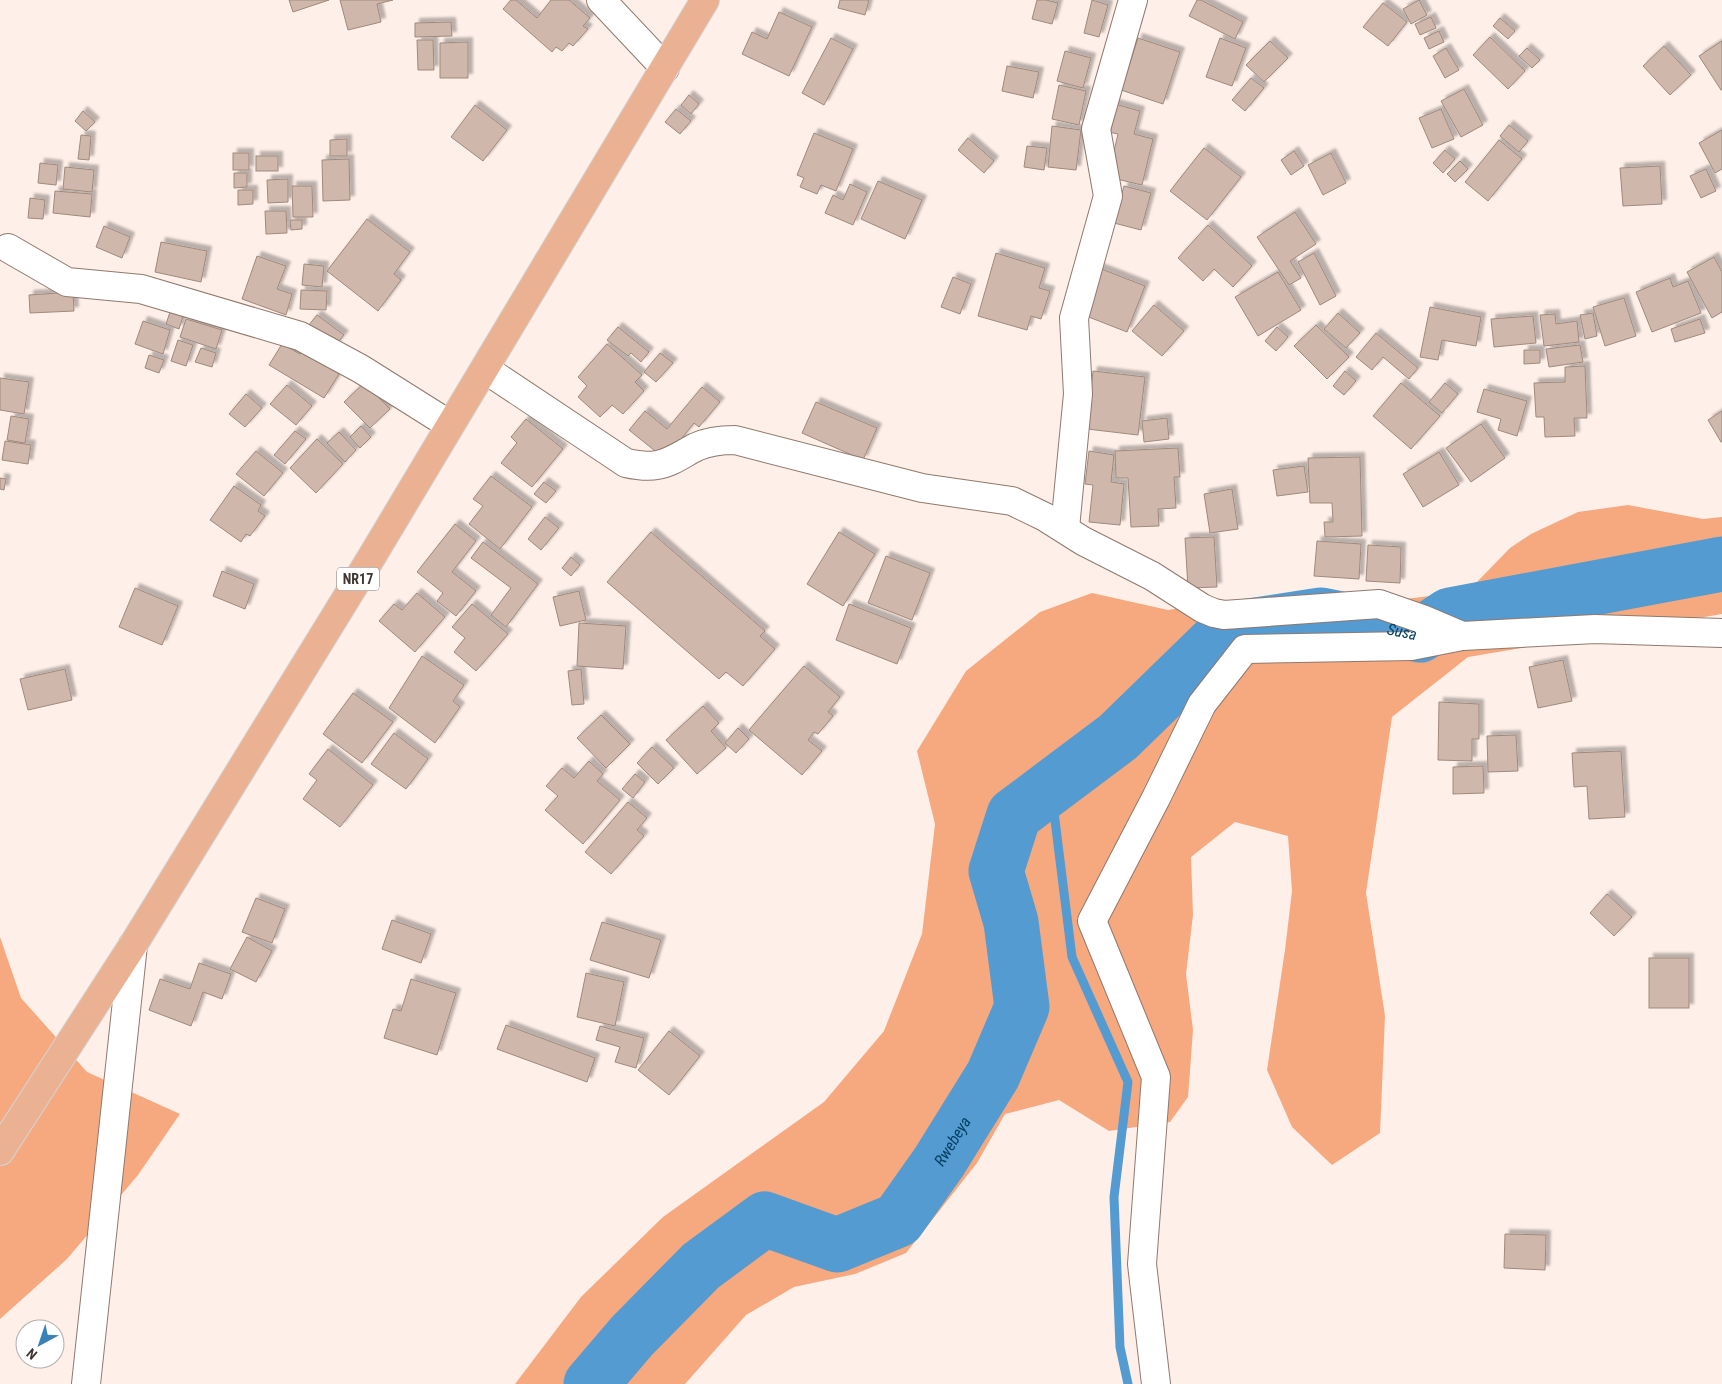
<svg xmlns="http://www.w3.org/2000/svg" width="1722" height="1384" font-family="'Roboto Condensed',sans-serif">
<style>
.forest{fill:#f6a87e}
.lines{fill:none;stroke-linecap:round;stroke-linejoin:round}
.stream{stroke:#539bd0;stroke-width:9}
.river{stroke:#539bd0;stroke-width:55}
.building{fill:#cfb8ab;stroke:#9f897d;filter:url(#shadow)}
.minor-casing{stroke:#8f796e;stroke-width:30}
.primary-casing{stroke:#d5d3d2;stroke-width:30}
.minor{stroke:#fff;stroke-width:28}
.primary{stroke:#eab292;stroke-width:28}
.labels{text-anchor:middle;stroke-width:5;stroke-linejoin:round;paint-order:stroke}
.shield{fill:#fff;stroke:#797270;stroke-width:1}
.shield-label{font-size:14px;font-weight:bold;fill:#403632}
.water-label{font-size:16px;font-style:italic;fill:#064165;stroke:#fff}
</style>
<defs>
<filter id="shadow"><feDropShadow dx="4.5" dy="-4.5" stdDeviation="1" flood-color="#0004"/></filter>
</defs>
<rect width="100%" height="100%" fill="#feefe8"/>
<g class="forest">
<path d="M1628,505l75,14 19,-2v97l-254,43 -76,60 -26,176 19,123 -5,117 -48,32 -40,-38 -25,-57 18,-120 7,-59 -4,-55 -53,-14 -44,35 2,58 -7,59 7,56 -5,67 -18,25 -61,9 -50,-31 -54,14 -28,49 -71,90 -51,21 -61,13 -48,28 -61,69h-170l66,-87 82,-80 161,-115 60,-71 38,-97 13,-110 -18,-73 49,-80 74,-59 52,-19 76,17 66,-10 171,-1 50,-6 22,-11 33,-34 21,-14 47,-22z"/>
<path d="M0,937l21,61 66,74 93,42 -42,61 -71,84 -67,60z"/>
</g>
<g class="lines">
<path class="stream" d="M1051,788l21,169 56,125 -14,115 6,150 8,37"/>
<path class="river" id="s1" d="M591,1384l41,-48 69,-70 64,-47 72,26 61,-25 41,-58 54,-87 29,-68 -11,-85 -15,-51 18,-56 104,-78 111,-108 92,-14 99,20 30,-20 272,-51"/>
</g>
<g class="building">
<path d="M289,0h40l-36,12z"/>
<path d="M340,0h53l-16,4 4,18 -33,8z"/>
<path d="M511,0h5l21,18 14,-18h18l21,18 -7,8 5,3 -15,17 -4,-3 -7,8 -6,-4 -4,5 -49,-43z"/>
<path d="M840,0h29l-4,15 -27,-7z"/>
<path d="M1037,0h9l12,3 -6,21 -20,-5z"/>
<path d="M1092,0l16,5 -9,32 -15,-4z"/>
<path d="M1197,0h4l42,22 -8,17 -46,-23z"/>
<path d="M1419,0l8,15 -16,9 -8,-15z"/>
<path d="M1383,3l24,19 -19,24 -25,-19z"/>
<path d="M779,12l33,15 -23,49 -47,-22 10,-22 15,7z"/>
<path d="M1431,17l5,11 -16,7 -5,-11z"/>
<path d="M1500,18l15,13 -7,8 -15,-13z"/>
<path d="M451,22l1,14 -37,1v-14z"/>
<path d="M1439,31l5,11 -15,7 -5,-11z"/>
<path d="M1490,37l35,34 -17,18 -35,-34z"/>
<path d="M831,38l22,11 -29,56 -22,-12z"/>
<path d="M1138,38l42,14 -17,52 -42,-14z"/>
<path d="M1220,38l26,10 -14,38 -26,-9z"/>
<path d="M417,40h16l1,30h-16z"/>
<path d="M1270,41l18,17 -24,24 -18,-17z"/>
<path d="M1722,41v49h-1l-22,-34z"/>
<path d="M468,42v36h-28v-35z"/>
<path d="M1664,46l27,29 -21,20 -27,-29z"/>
<path d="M1446,48l13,22 -14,8 -12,-22z"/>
<path d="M1527,48l13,12 -8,8 -13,-12z"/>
<path d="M1065,51l26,7 -8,30 -26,-7z"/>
<path d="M1007,66l32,6 -6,26 -31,-7z"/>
<path d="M1251,78l13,10 -19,23 -13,-11z"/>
<path d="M1059,85l27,6 -7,34 -27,-6z"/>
<path d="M1464,89l19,36 -22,12 -20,-36z"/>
<path d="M689,95l10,9 -8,10 -10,-9z"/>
<path d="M1111,103l29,8 -6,23 19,5 -11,46 -34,-8 10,-43 -14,-3z"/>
<path d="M475,105l32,25 -24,31 -32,-24z"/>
<path d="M676,109l15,12 -11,13 -15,-12z"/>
<path d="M1441,109l13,30 -22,9 -13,-30z"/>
<path d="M83,111l12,11 -9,9 -11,-10z"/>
<path d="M1509,125l19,16 -9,11 -19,-16z"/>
<path d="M1052,126l29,4 -5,40 -28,-3z"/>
<path d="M1722,130v39l-7,4 -16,-30z"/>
<path d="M814,133l39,16 -17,42 -15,-6 -4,9 -17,-7 4,-9 -7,-3z"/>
<path d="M81,135l10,1 -2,24 -11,-1z"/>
<path d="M968,138l26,23 -10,12 -26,-23z"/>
<path d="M347,139v17h-17v-16z"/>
<path d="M1499,140l23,19 -34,42 -23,-19z"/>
<path d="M1027,146l20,2 -3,22 -20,-3z"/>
<path d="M1204,148l37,29 -34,43 -37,-29z"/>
<path d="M1445,150l10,9 -12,14 -10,-10z"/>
<path d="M1294,151l10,15 -13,9 -10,-15z"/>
<rect x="233" y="153" width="16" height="17"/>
<path d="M1331,153l15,30 -23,12 -15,-30z"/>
<rect x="256" y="156" width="22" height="15"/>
<path d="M349,159l1,41 -27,1 -1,-41z"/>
<path d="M1460,161l8,8 -13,13 -8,-8z"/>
<path d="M40,163l18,2 -2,20 -18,-2z"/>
<path d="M1660,166l2,38 -39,2 -3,-38z"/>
<path d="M65,167l29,3 -2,22 -29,-3z"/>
<path d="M1706,169l10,22 -15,7 -11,-22z"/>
<path d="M234,173h13v14l-13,1z"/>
<path d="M288,179v23l-20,1 -1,-23z"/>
<path d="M878,181l44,19 -17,39 -44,-20z"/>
<path d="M850,184l17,8 -14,33 -28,-12 8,-18 10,5z"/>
<path d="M292,186h20l1,31h-20z"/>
<path d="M1124,186l27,7 -10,37 -27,-7z"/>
<path d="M238,190h15v14l-15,1z"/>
<path d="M55,191l37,3 -2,23 -37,-4z"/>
<path d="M30,198l15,2 -2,19 -15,-1z"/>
<path d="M265,211h21l1,22 -21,1z"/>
<path d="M1295,212l21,32 -26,17 11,17 -12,7 -32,-48z"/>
<path d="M367,219l43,33 -16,22 7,6 -23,31 -51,-40z"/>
<path d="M290,220h12v9l-11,1z"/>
<path d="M1208,225l44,41 -19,21 -19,-18 -11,12 -25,-23z"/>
<path d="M104,226l26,11 -8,21 -26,-11z"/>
<path d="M161,242l46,9 -6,31 -46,-10z"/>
<path d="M996,253l49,15 -6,20 11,3 -9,28 -10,-3 -4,14 -49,-14z"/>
<path d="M1314,253l22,43 -16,9 -22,-43z"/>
<path d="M257,256l29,10 -9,23 15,5 -6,21 -44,-16z"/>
<path d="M1714,257l8,15v40l-10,6 -25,-46z"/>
<path d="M304,264l20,2 -2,21 -20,-2z"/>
<path d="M1099,268l46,18 -18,46 -46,-18z"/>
<path d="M1278,272l23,38 -43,26 -23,-39z"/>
<path d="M953,277l18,7 -11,30 -19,-7z"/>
<path d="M1670,278l3,9 15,-6 13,32 -49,19 -16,-40z"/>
<path d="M301,290l26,1 -1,19 -26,-1z"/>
<path d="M73,292l1,19 -44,2 -1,-18z"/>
<path d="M1624,298l12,38 -31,10 -12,-39z"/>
<path d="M1154,305l30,26 -22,25 -30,-25z"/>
<path d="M1430,307l51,10 -5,29 -34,-6 -4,20 -18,-3z"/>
<path d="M171,309l13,4 -5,16 -13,-5z"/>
<path d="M1338,313l22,20 -14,15 -22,-19z"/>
<path d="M1593,313l4,23 -12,3 -5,-24z"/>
<path d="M1555,314l1,10 21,-3 2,21 -35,4 -4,-31z"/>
<path d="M317,315l27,20 -9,11 -27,-20z"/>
<path d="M1533,316l3,27 -42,4 -3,-28z"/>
<path d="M186,319l36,11 -6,19 -36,-12z"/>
<path d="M1700,319l5,14 -30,9 -4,-13z"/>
<path d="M143,321l27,9 -7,24 -28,-10z"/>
<path d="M1316,325l33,32 -22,22 -33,-33z"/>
<path d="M618,327l31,25 -8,10 -10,-9 -3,3 -21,-16z"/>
<path d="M1277,327l11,10 -12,14 -11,-10z"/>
<path d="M1376,333l42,35 -9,11 -26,-22 -11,13 -16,-13z"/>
<path d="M178,340l15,5 -7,21 -15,-5z"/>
<path d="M282,344l18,10 2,-3 37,23 -15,24 -55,-33z"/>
<path d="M607,344l35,31 -7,7 9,9 -21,23 -11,-9 -12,12 -22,-20 9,-11 -9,-9z"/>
<path d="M1580,345l3,17 -34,5 -3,-18z"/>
<path d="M201,348l15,5 -4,14 -17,-5z"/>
<path d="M1524,350h16v13l-16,1z"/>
<path d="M660,353l13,10 -17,19 -12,-10z"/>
<path d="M149,355l15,5 -5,13 -14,-5z"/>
<path d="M1585,366l2,52h-13l1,18 -30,1 -1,-20h-8l-2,-34 31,-1v-15z"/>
<path d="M1093,371l52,6 -7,58 -51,-6z"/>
<path d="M1345,371l11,10 -12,14 -11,-9z"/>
<path d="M0,378l29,4 -5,32 -24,-4z"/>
<path d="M364,383l26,26 -20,19 -26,-26z"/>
<path d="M1401,383l39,33 -29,33 -38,-33z"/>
<path d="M1445,383l13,11 -16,19 -13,-11z"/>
<path d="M287,385l25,21 -16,19 -26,-21z"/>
<path d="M702,387l18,15 -21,25 -5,-4 -29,36 -36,-29 16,-19 22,18z"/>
<path d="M1484,389l43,12 -10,35 -19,-6 3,-11 -24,-7z"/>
<path d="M246,394l16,14 -17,19 -16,-13z"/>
<path d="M816,402l61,26 -14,32 -61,-27z"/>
<path d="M1722,411v31h-1l-13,-22z"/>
<path d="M11,416l18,3 -4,24 -18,-3z"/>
<path d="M1167,418l2,21 -25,3 -2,-21z"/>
<path d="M526,419l37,30 -31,38 -31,-24 16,-20 -6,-6z"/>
<path d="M1481,424l24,34 -34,24 -25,-34z"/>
<path d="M361,426l10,11 -11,11 -10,-11z"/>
<path d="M295,431l11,8 -21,25 -11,-9z"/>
<path d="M339,432l17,18 -11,12 -18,-19z"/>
<path d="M317,439l26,25 -27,29 -26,-25z"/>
<path d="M5,441l26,4 -3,19 -26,-4z"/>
<path d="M1178,448l2,29h-6l2,31 -18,1 1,17 -28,1 -3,-49h-12l-1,-27z"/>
<path d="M256,451l27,22 -19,23 -28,-22z"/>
<path d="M1089,451l25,4 -3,27 13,2 -4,41 -31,-3 4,-37 -8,-1z"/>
<path d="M1439,452l20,33 -36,22 -20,-33z"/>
<path d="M1360,457l2,79 -37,1 -1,-15h9l-1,-19h-22l-2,-45z"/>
<path d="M1304,466l4,26 -31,4 -4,-26z"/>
<path d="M491,476l41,31 -32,42 -31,-25 14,-18 -10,-7z"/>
<path d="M0,478l6,1 -2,11 -4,-1z"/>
<path d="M544,482l12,9 -10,12 -12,-9z"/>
<path d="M234,486l27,19 -3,6 7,5 -15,20 -4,-2 -5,8 -31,-22z"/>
<path d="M1232,489l6,40 -28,4 -6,-39z"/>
<path d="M545,517l14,11 -18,22 -13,-11z"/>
<path d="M455,524l21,17 -24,31 24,19 -20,25 -19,-15 6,-8 -26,-21z"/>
<path d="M651,532l114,99 -5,5 15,13 -32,37 -17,-14 -7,7 -112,-97z"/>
<path d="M839,532l36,22 -32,52 -36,-22z"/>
<path d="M1214,537l3,50 -29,1 -3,-50z"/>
<path d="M1317,541l44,3 -2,35 -45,-3z"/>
<path d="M483,542l55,42 -32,43 -15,-12 20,-27 -40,-30z"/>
<path d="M1368,545l33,2 -1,36 -34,-2z"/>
<path d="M886,556l44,17 -18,47 -44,-17z"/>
<path d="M571,557l9,8 -9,11 -9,-8z"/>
<path d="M222,571l32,13 -9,25 -32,-13z"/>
<path d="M135,588l43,18 -16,39 -43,-18z"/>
<path d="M579,591l7,29 -26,6 -7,-29z"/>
<path d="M417,593l28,24 -30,35 -36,-31 15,-17 8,6z"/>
<path d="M472,604l36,30 -32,37 -22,-19 11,-14 -13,-11z"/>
<path d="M849,604l62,24 -14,36 -61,-24z"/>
<path d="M579,623l47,3 -3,43 -46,-3z"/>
<path d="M422,656l42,29 -11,16 7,6 -25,36 -46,-35z"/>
<path d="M1563,660l9,41 -34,7 -9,-41z"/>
<path d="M804,666l36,31 -12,15 5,4 -15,18 -4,-2 -6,8 14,11 -20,24 -53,-45z"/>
<path d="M65,669l7,31 -44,10 -8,-31z"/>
<path d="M581,669l3,35 -12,1 -4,-34z"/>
<path d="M353,693l40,29 -31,41 -39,-29z"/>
<path d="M1439,702l40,2v35h-7v22l-34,-1z"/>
<path d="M703,706l16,17 -8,8 15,17 -29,26 -31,-34z"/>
<path d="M601,715l29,29 -24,24 -29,-30z"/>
<path d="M738,728l11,11 -13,14 -11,-10z"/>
<path d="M394,733l34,26 -22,30 -35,-25z"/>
<path d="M1516,735l2,36 -30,1 -1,-36z"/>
<path d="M652,747l22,21 -16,16 -21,-21z"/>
<path d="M328,749l45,36 -33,42 -37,-28 14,-19 -8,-6z"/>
<path d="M1621,751l4,66 -36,2 -2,-33 -13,1 -2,-34z"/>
<path d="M589,761l14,13 -6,7 23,19 -37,44 -38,-34 13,-14 -12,-10 16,-18 12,10z"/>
<path d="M1483,766l1,27 -31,1v-27z"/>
<path d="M635,774l10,8 -12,16 -11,-9z"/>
<path d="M628,802l19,16 -10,12 7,6 -33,38 -26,-22z"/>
<path d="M1607,894l25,23 -18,19 -24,-23z"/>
<path d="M256,898l29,11 -13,34 -30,-11z"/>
<path d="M392,920l39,14 -10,29 -39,-14z"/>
<path d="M602,922l59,18 -12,38 -59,-18z"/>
<path d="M247,937l25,14 -16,31 -26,-13z"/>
<rect x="1649" y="958" width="40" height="50"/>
<path d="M199,963l32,11 -9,25 -19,-7 -12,34 -42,-16 11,-31 30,10z"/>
<path d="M586,973l38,9 -9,44 -38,-9z"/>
<path d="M411,979l45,14 -19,62 -53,-17 9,-29 8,2z"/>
<path d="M506,1025l89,33 -8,24 -90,-33z"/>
<path d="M600,1026l44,12 -8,30 -21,-6 5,-15 -24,-7z"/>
<path d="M669,1031l31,25 -31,39 -31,-25z"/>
<path d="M1505,1234l41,1 -1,35 -41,-2z"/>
</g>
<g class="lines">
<g class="minor-casing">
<g id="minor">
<path d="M601,0l64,68"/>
<path d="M8,248l59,34 74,7 159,47 61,33 89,56"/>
<path d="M485,369l141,94c9,2 21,4 31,2 14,-2 27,-12 39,-18 13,-6 25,-7 39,-7l187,48 90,13 33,16 38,24 69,35 50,32 12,5 10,2 155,-11 43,15 40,17"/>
<path d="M1065,528l13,-134 -4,-76 34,-122 -12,-67 37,-129"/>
<path d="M86,1384l47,-439"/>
<path d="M1156,1384l-14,-120 14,-187 -64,-156 64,-123 46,-94 43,-55 166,-3 51,-10 133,-7 127,4"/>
</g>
</g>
<g class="primary-casing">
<path id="primary" d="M0,1151l133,-206 238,-387 334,-558"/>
</g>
<use href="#minor" class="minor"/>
<use href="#primary" class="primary"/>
</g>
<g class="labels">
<rect class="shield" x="337" y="567.5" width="42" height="23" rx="4"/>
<g class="shield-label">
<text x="358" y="584">NR17</text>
</g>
<g class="water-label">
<text dy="6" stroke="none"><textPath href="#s1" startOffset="1289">Susa</textPath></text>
<text dy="6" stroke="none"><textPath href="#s1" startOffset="479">Rwebeya</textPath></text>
</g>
</g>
<g transform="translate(40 1344) rotate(220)"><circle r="24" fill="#ffffff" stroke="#b3afad"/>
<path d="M0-4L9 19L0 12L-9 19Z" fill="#3981b6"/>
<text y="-8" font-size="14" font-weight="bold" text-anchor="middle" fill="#403632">N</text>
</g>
</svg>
